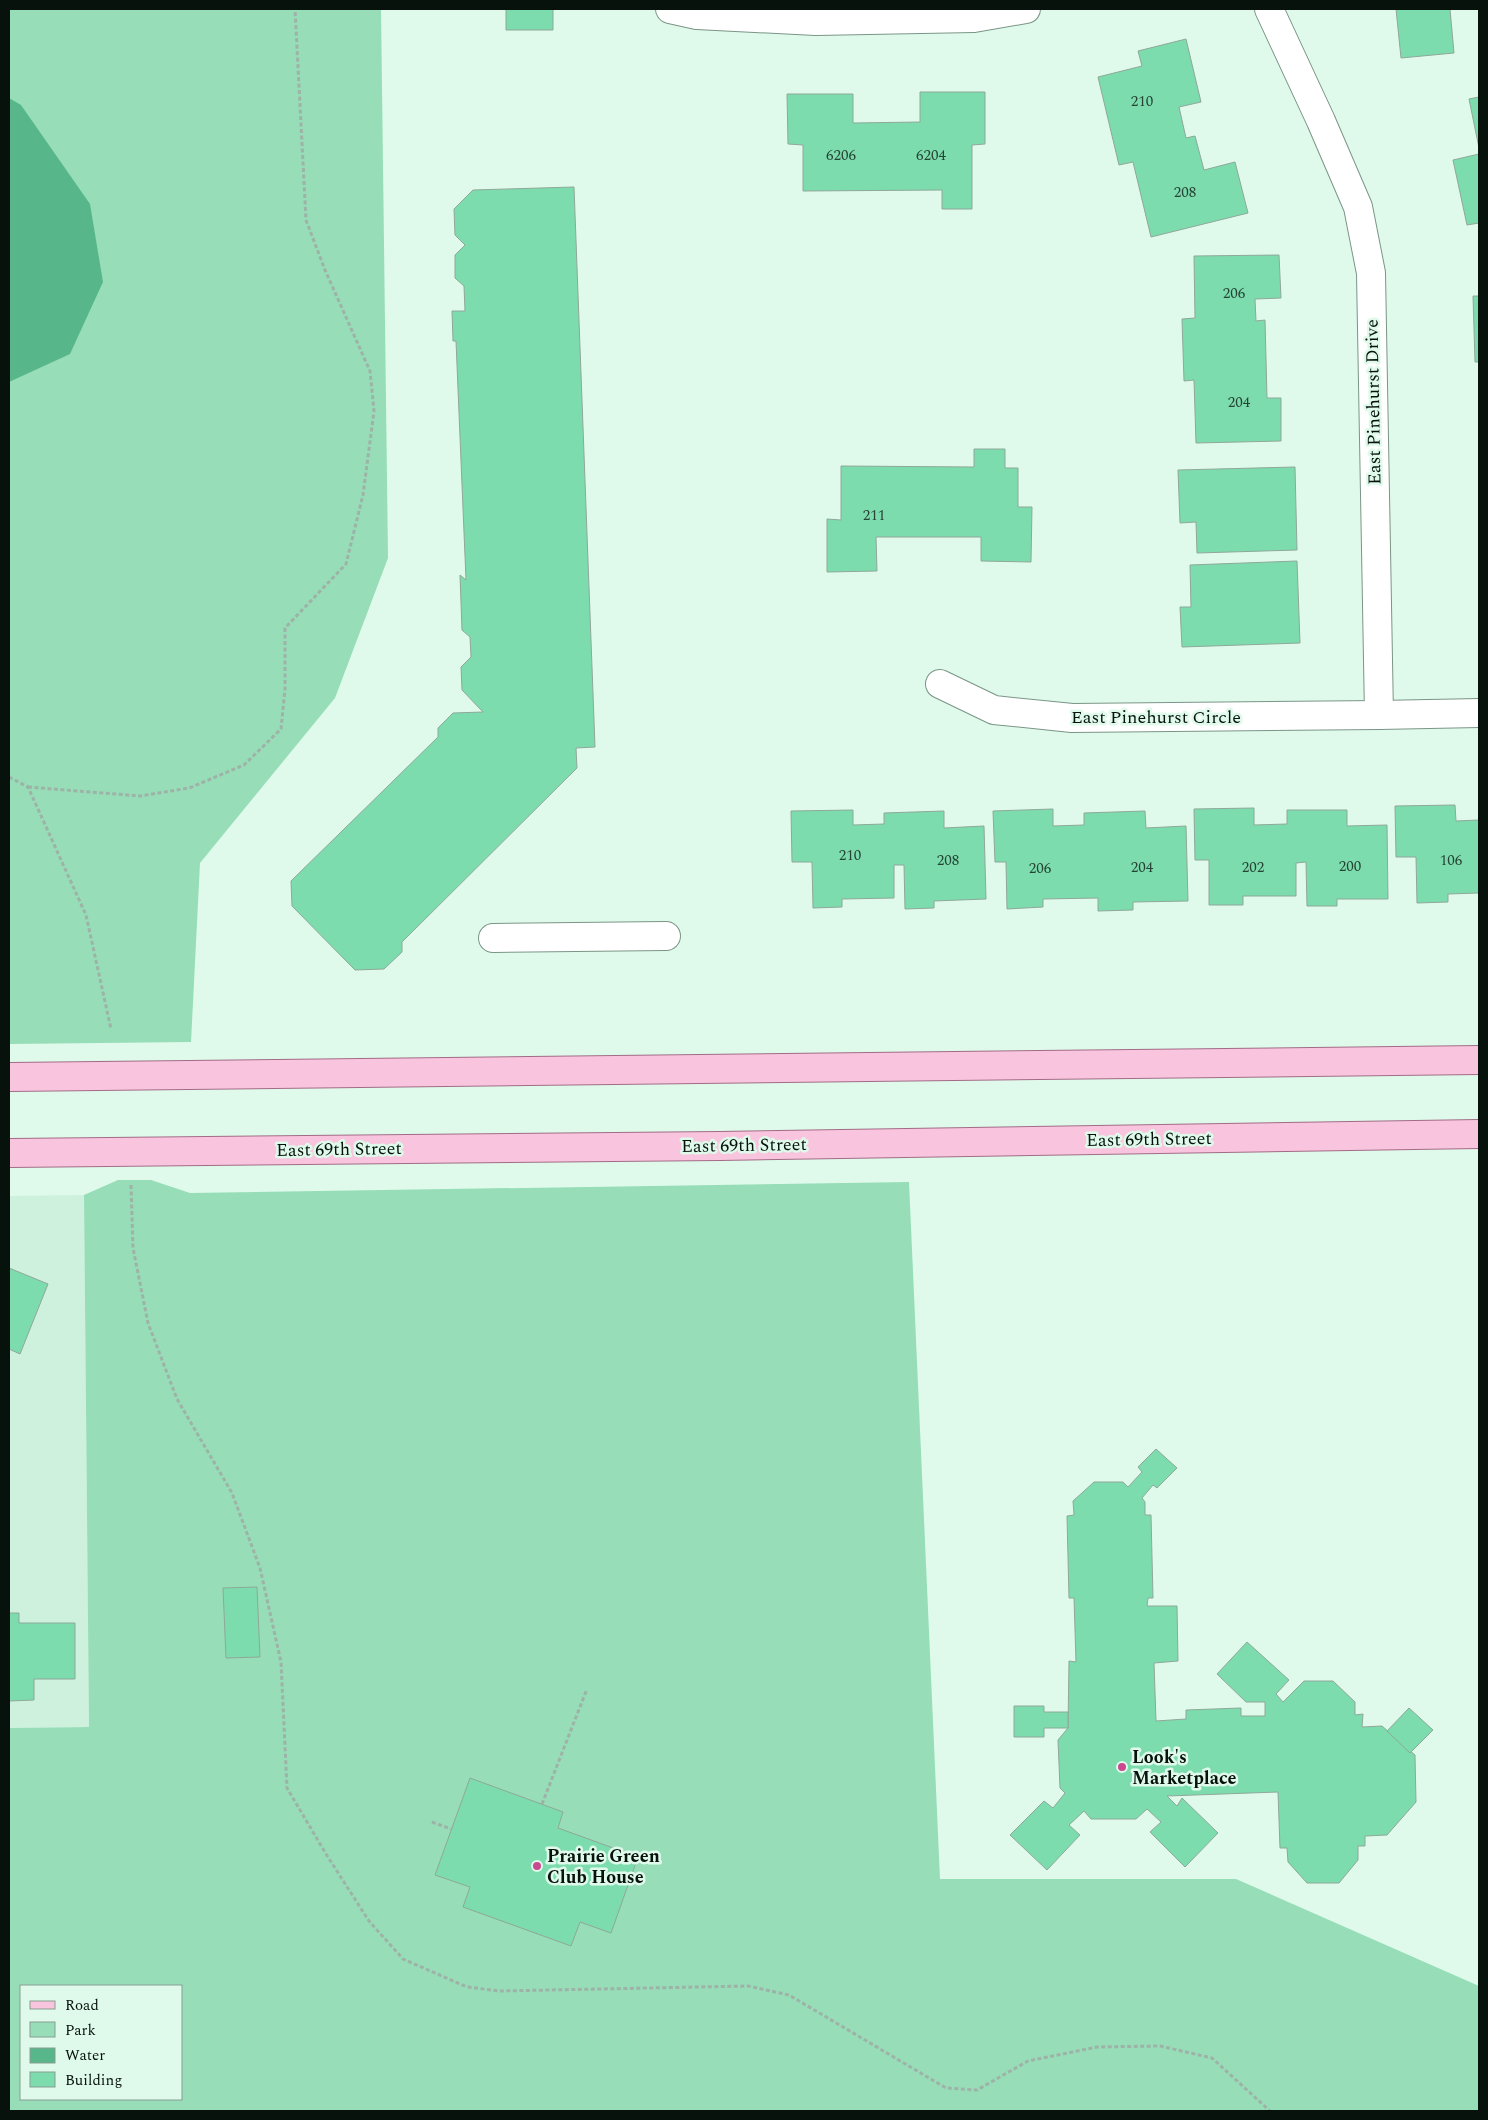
<svg xmlns="http://www.w3.org/2000/svg" width="1488" height="2120" font-family="Spectral,serif">
<style>
.built{fill:#cef1de}
.green{fill:#97ddb8;fill-rule:evenodd}
.water{fill:#58b78a}
.building{fill:#7ddcad;stroke:#8ea899}
.lines{fill:none;stroke-linecap:round;stroke-linejoin:round}
.minor-casing{stroke:#7b9587;stroke-width:30}
.major-casing{stroke:#a26c86;stroke-width:30}
.path{stroke:#9db3a7;stroke-width:3;stroke-dasharray:4 2.5;stroke-linecap:butt}
.minor{stroke:#fff;stroke-width:28}
.major{stroke:#f9c4dd;stroke-width:28}
.poi-dot{fill:#ca488f;stroke:#dffaeb;stroke-width:2}
.labels{text-anchor:middle;stroke-width:5;stroke-linejoin:round;paint-order:stroke}
.number-label{font-size:15px;fill:#254435}
.street-label{font-size:18px;fill:#08120d;stroke:#dffaeb}
.poi-label{font-size:18px;font-weight:bold;fill:#08120d;stroke:#dffaeb;text-anchor:start}
</style>
<rect width="100%" height="100%" fill="#dffaeb"/>
<path class="built" d="M84,1195l5,532 -80,1v-532z"/>
<g class="green">
<path d="M9,9h372l7,549 -53,140 -135,165 -9,179 -182,2z"/>
<path d="M118,1180h33l39,13 719,-11 31,697h296l243,107v125h-1470v-383l80,-1 -5,-532zM21,1986h160v113h-160z"/>
</g>
<path class="water" d="M9,98l12,7 69,99 13,78 -33,72 -61,28z"/>
<g class="building">
<path d="M451,9h102v21h-47v-21z"/>
<path d="M1396,9h54l4,44 -53,5z"/>
<path d="M1186,39l15,63 -22,5 7,31 9,-2 9,34 31,-8 13,51 -97,24 -18,-75 -14,3 -21,-88 44,-11 -4,-15z"/>
<path d="M920,92h65v52l-13,1v64h-30v-19l-139,1v-46l-15,-1 -1,-50h66v29l67,-1z"/>
<path d="M1479,97v51l-10,-49z"/>
<path d="M1479,154v69l-12,2 -14,-65z"/>
<path d="M574,187l21,560 -19,1 1,20 -175,174v10l-18,17 -29,1 -63,-64 -1,-25 147,-144v-9l15,-15 30,-1 -21,-22 -1,-23 10,-10 -1,-20 -8,-7 -2,-55 6,5 -10,-239h-3l-1,-30h13l-1,-25 -9,-8v-23l10,-10 -10,-10 -1,-26 19,-19z"/>
<path d="M1279,255l2,43 -26,1 1,22 9,-1 2,78h14v43l-85,2 -2,-63 -10,1 -2,-62 13,-1 -1,-62z"/>
<path d="M1473,296h6v66h-4z"/>
<path d="M974,449h31v19h13v39h14l-1,55 -50,-1v-24h-105l1,34 -50,1v-53l14,1v-54l133,1z"/>
<path d="M1295,467l2,83 -100,3 -1,-31 -16,1 -2,-53z"/>
<path d="M1297,561l3,82 -118,4 -2,-40h11l-1,-42z"/>
<path d="M1455,805l1,16 23,-1v73l-31,1v8l-31,1 -1,-46h-20l-1,-51z"/>
<path d="M1254,808v17l33,-1v-14h60v16l40,-1 1,74h-51v7h-30l-1,-44 -10,1v33h-53v9h-34v-45h-14l-1,-51z"/>
<path d="M1053,809v17l31,-1v-12l61,-2 1,17 40,-2 2,75 -55,1v8l-35,1v-13l-55,1v8l-36,2 -1,-47h-11l-2,-51z"/>
<path d="M853,810v15l31,-1v-11l60,-2v17l40,-2 2,73 -52,2v7l-29,1 -1,-44h-10v33l-52,1v8l-29,1 -1,-46h-20l-1,-51z"/>
<path d="M9,1268l39,16 -28,70 -11,-5z"/>
<path d="M1156,1449l21,19 -20,20 -4,-3 -11,13 3,4v13h6l2,83h-5l-1,8h30l1,55 -24,2 2,58 30,-2v-9l55,-2v8h24v-14h-19l-29,-28 30,-32 42,38 -13,14 7,8 21,-21h29l22,21v13l8,-1 -1,13 20,-1 33,29 1,47 -29,33 -22,1v10h-7v14l-19,23h-32l-19,-21 -1,-14h-7l-2,-56 -111,4 10,10 5,-8 36,35 -33,34 -35,-35 11,-10 -14,-13 -11,10h-45l-7,-8 -15,14 11,10 -33,35 -37,-35 34,-34 9,7 12,-15 -5,-5 -2,-48 10,-12 1,-67 7,1 -2,-64h-5l-2,-82 7,-1 -1,-14 21,-19h29l5,5 14,-15 -4,-5z"/>
<path d="M257,1587l3,70 -34,1 -3,-70z"/>
<path d="M9,1613h10v10h56v56h-41v21l-25,1z"/>
<path d="M1014,1706h30v6h24v16h-24v9h-30z"/>
<path d="M1409,1708l24,22 -23,23 -23,-22z"/>
<path d="M470,1778l93,34 -5,16 80,29 -27,76 -31,-11 -9,24 -108,-39 7,-20 -35,-12z"/>
</g>
<g class="lines">
<g class="minor-casing">
<g id="minor">
<path d="M670,9l27,6 119,6 158,-3 52,-9"/>
<path d="M1269,9l52,112 37,86 13,66 8,442 100,-2"/>
<path d="M940,684l54,26 78,8 307,-3"/>
<path d="M493,938l173,-2"/>
</g>
</g>
<g class="major-casing">
<g id="major">
<path d="M9,1077l1470,-17"/>
<path d="M9,1153l711,-7 759,-12"/>
</g>
</g>
<g class="path">
<path d="M9,777l19,10 58,128 25,114"/>
<path d="M28,787l112,9 49,-8 55,-23 37,-36 4,-40v-61l61,-64 17,-69 11,-84 -4,-40 -45,-101 -19,-50 -11,-211"/>
<path d="M131,1185l2,63 15,75 29,76 55,94 28,75 21,94 6,126 39,66 43,67 34,38 64,28 33,4 248,-5 41,9 157,93 31,2 51,-29 69,-14 63,-1 52,12 58,53"/>
<path d="M542,1804l45,-115"/>
<path d="M432,1822l19,7"/>
</g>
<use href="#minor" class="minor"/>
<use href="#major" class="major"/>
</g>
<g class="poi-dot">
<circle cx="1122" cy="1767" r="5"/>
<circle cx="537" cy="1866" r="5"/>
</g>
<g class="labels">
<g class="number-label">
<text x="1142" y="106">210</text>
<text x="841" y="160">6206</text>
<text x="931" y="160">6204</text>
<text x="1185" y="197">208</text>
<text x="1234" y="298">206</text>
<text x="1239" y="407">204</text>
<text x="874" y="520">211</text>
<text x="850" y="860">210</text>
<text x="948" y="865">208</text>
<text x="1451" y="865">106</text>
<text x="1350" y="871">200</text>
<text x="1142" y="872">204</text>
<text x="1253" y="872">202</text>
<text x="1040" y="873">206</text>
</g>
<g class="street-label">
<text transform="translate(1373 402) rotate(-91)" y="6">East Pinehurst Drive</text>
<text x="1156" y="723">East Pinehurst Circle</text>
<text transform="translate(1149 1139) rotate(-1)" y="6">East 69th Street</text>
<text transform="translate(744 1145) rotate(-1)" y="6">East 69th Street</text>
<text transform="translate(339 1149) rotate(-1)" y="6">East 69th Street</text>
</g>
<g class="poi-label">
<text x="1132" y="1763">Look's<tspan x="1132" dy="21">Marketplace</tspan></text>
<text x="547" y="1862">Prairie Green<tspan x="547" dy="21">Club House</tspan></text>
</g>
</g>
<rect width="1488" height="2120" fill="none" stroke="#08120d" stroke-width="20"/>
<rect x="20" y="1985" width="162" height="115" fill="#dffaeb" stroke="#899d92"/>
<rect x="30" y="2001" width="25" height="8" fill="#f9c4dd" stroke="#899d92"/>
<text x="65" y="2010" font-size="15" fill="#08120d">Road</text>
<rect x="30" y="2022" width="25" height="15" fill="#97ddb8" stroke="#899d92"/>
<text x="65" y="2035" font-size="15" fill="#08120d">Park</text>
<rect x="30" y="2048" width="25" height="15" fill="#58b78a" stroke="#899d92"/>
<text x="65" y="2060" font-size="15" fill="#08120d">Water</text>
<rect x="30" y="2072" width="25" height="15" fill="#7ddcad" stroke="#899d92"/>
<text x="65" y="2085" font-size="15" fill="#08120d">Building</text>
</svg>
